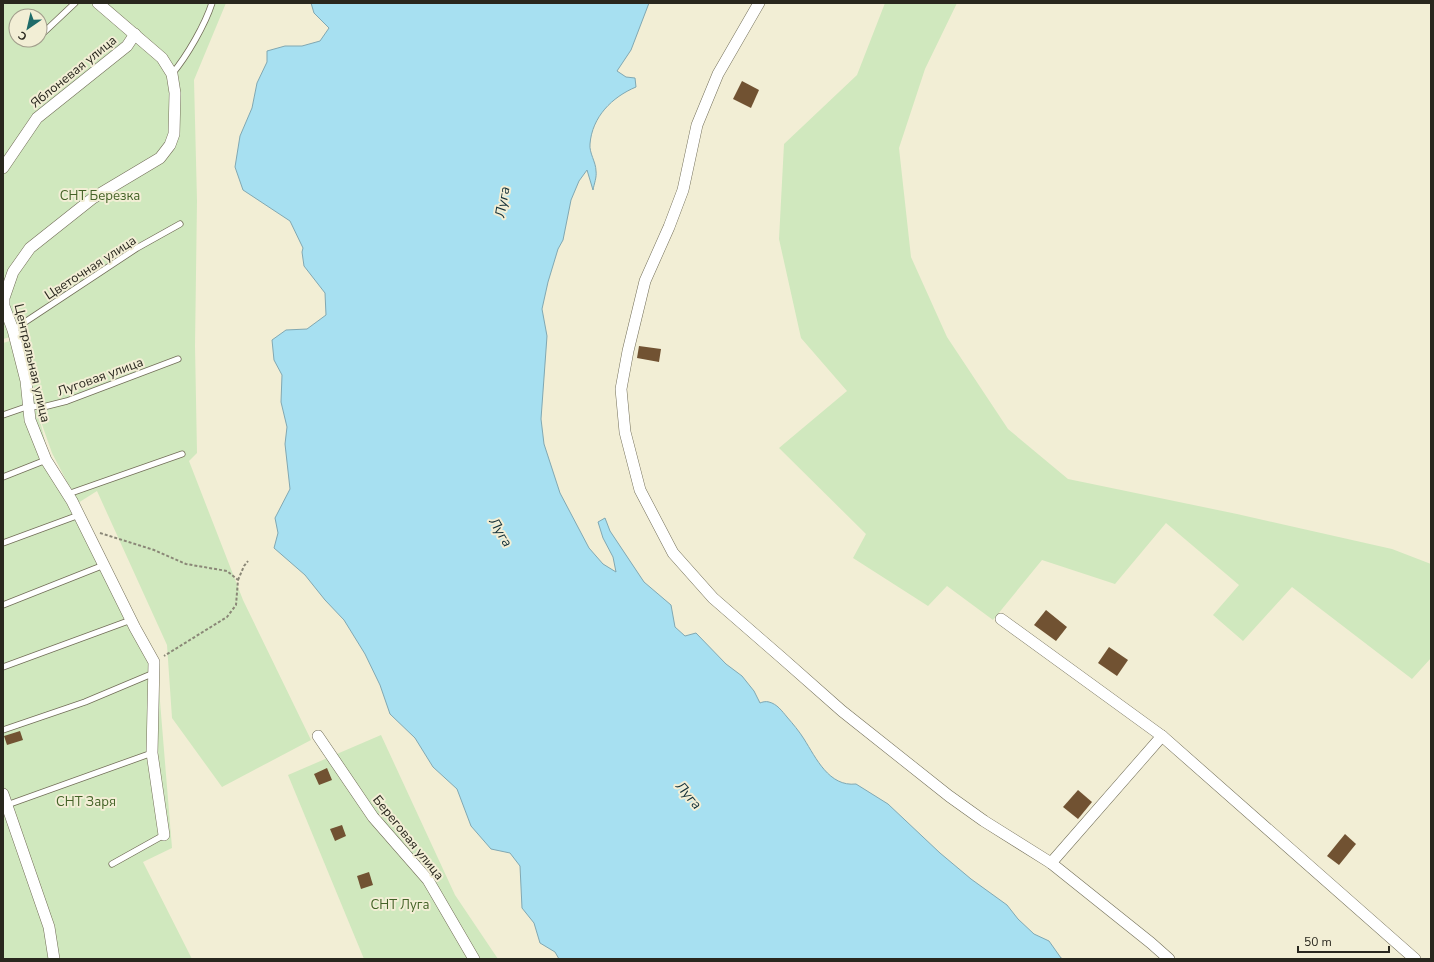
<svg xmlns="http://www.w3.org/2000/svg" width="1434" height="962" font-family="'Nunito Sans',sans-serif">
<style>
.green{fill:#d0e8be;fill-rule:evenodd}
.water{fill:#a7e0f1;stroke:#81a8b2}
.building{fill:#715232}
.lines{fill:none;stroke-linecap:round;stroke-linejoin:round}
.service-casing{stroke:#726e58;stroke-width:7}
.minor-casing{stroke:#726e58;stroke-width:12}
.path{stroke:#8a8777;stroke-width:2;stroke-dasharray:3 2;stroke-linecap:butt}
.service{stroke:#fff;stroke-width:5.5}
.minor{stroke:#fff;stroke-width:11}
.labels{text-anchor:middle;stroke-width:4;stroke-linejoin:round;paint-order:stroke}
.street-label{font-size:13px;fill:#29271e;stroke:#f2eed5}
.park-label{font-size:13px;fill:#446227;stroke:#f2eed5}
.water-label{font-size:14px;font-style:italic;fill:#143038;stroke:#f2eed5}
</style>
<rect width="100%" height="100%" fill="#f2eed5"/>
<g class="green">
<path d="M3,3h223l-32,77 3,121 -2,145 2,107 -8,8 54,139 68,140 -89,47 -50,-69 -5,-73 -70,-154 -19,12 -26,-50 -13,-37 9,39 97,200 14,34 13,159 -29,14 49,97h-189v-616l17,-5 19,76 -17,-80 -19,5zM16,16h24v24h-24z"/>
<path d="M885,3h72l-32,66 -26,79 12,109 36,80 61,92 60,50 169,35 155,35 39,15v94l-19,21 -120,-92 -49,54 -30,-26 26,-30 -73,-62 -51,61 -73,-24 -49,60 -46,-34 -19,20 -75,-48 13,-24 -87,-86 68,-57 -46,-53 -22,-99 5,-95 73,-69z"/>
<path d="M381,735l74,160 43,64h-134l-76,-184z"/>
</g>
<path class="water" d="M311,3h338l-18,47 -14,21 9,6 9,1 1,9c-24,10 -44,30 -46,57 -1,9 6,18 6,27 1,6 -2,13 -3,19l-6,-20 -8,11 -8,19 -8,40 -5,9 -10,33 -6,27 5,27 -6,83 3,25 16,49 29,55 14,16 13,8 -3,-15 -10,-19 -5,-16 7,-4 5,13 34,51 27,23 4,22 10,9 11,-3 30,31 16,12 12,15 6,12c2,-1 6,-2 9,-1 8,2 13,9 18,15 6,7 12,14 17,22 12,19 25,48 52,45l32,20 52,49 31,26 36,26 11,14 16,15 15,7 12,17 2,1h-504l-4,-7 -15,-9 -6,-20 -12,-15 -2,-42 -10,-13 -19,-4 -20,-23 -14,-37 -24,-22 -18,-29 -25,-24 -10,-29 -15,-31 -21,-34 -19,-20 -20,-25 -31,-27 4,-15 -3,-15 15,-29 -5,-45 2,-17 -6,-25 1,-27 -8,-15 -2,-20 14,-10 21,-1 19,-14 -1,-22 -21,-27 -2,-14 1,-4 -13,-27 -47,-31 -8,-23 5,-31 12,-28 5,-25 10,-21v-11l18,-5h17l18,-5 9,-13 -15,-15z"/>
<g class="building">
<path d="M742,81l17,9 -8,18 -18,-9z"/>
<path d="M639,346l22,3 -2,13 -22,-4z"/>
<path d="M1046,610l21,17 -11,14 -22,-16z"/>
<path d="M1109,647l19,13 -11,16 -19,-13z"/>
<path d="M20,731l3,9 -16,5 -3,-9z"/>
<path d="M327,768l5,12 -13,5 -5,-11z"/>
<path d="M1078,790l14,12 -14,17 -15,-12z"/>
<path d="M342,825l4,11 -11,5 -5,-12z"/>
<path d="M1345,834l11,10 -17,21 -12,-9z"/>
<path d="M369,872l4,13 -12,4 -4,-13z"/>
</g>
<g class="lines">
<g class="service-casing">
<g id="service">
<path d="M40,36l35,-33"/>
<path d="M172,74c15,-18 33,-49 40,-71"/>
<path d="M13,330l124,-82 43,-24"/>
<path d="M3,415l26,-9 14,1 24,-6 111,-42"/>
<path d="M3,477l43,-17"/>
<path d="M68,494l114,-40"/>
<path d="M3,543l76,-28"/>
<path d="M3,605l101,-40"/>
<path d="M3,667l128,-47"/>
<path d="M3,730l82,-28 69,-29"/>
<path d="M7,805l145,-52"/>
<path d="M112,864l52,-29"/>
</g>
</g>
<g class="minor-casing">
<g id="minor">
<path d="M98,3l64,55 10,16 3,19 -1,41 -4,11 -10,13 -67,40 -63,50 -17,24 -9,26v8l9,24 13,51 4,39 16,40 26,41 63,127 19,34 -2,91 12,82"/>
<path d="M759,3l-41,71 -21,51 -14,65 -14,37 -24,54 -17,70 -7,38 4,43 15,58 33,63 40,45 69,60 60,53 107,85 35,25 67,42 100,80 18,16"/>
<path d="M3,168l34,-50 90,-72 8,-12"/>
<path d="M1001,619l161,117 253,223"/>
<path d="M318,736l55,81 55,63 46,79"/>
<path d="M3,794l46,133 5,32"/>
<path d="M1051,863l111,-127"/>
</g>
</g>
<g class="path">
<path d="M100,533l54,17 32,14 41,7 11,9 -2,25 -9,12 -63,39"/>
<path d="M238,580l6,-14 4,-5"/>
</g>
<use href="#service" class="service"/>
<use href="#minor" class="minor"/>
</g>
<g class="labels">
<g class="street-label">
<text transform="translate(73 71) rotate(-39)" y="5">Яблоневая улица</text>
<text transform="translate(90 267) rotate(-33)" y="5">Цветочная улица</text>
<text transform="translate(33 363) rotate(77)" y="5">Центральная улица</text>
<text transform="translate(100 376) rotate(-20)" y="5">Луговая улица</text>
<text transform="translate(409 837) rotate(51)" y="5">Береговая улица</text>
</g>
<g class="park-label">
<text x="100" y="200">СНТ Березка</text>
<text x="86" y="806">СНТ Заря</text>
<text x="400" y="909">СНТ Луга</text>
</g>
<g class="water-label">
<text transform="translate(502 202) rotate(-80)" y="5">Луга</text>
<text transform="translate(501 532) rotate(59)" y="5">Луга</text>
<text transform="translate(689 795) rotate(49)" y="5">Луга</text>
</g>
</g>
<rect width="1434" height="962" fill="none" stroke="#29271e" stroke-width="8"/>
<g transform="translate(28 28) rotate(214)"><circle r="19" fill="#f2eed5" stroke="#a29e8c"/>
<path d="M0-3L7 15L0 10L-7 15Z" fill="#1f6b69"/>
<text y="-6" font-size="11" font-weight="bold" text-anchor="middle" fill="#29271e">С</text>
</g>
<path d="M1298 946v6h91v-6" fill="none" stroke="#29271e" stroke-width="2"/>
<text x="1304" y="946" font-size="12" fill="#29271e" stroke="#f2eed5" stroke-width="3" paint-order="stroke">50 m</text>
</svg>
